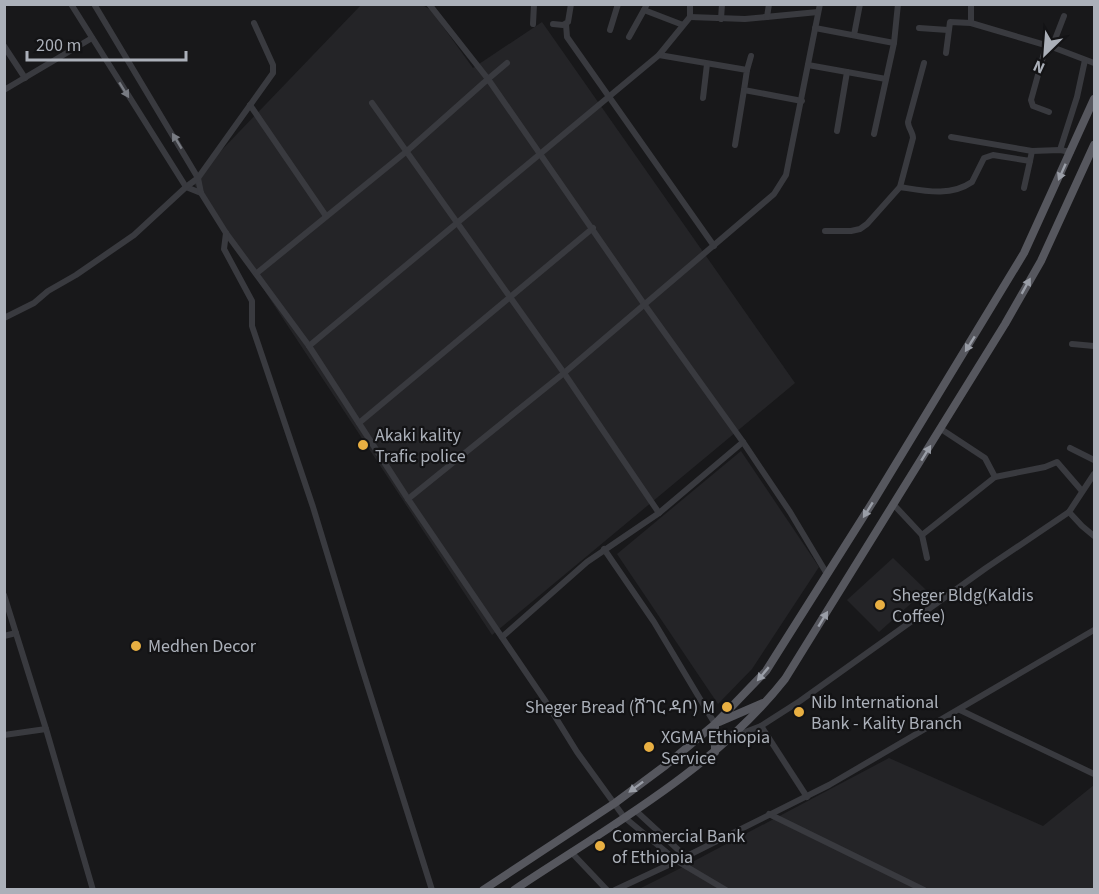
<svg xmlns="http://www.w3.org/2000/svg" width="1099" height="894" font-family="'Source Sans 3','Noto Sans Ethiopic',sans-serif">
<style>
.built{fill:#242427}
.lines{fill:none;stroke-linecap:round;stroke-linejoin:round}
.minor{stroke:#393a3f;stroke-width:6}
.major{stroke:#56575e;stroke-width:8}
.oneway{fill:#787b82}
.oneway2{fill:#9a9ea7}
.poi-dot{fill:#e8af42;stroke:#131315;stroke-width:2}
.labels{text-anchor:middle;stroke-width:4.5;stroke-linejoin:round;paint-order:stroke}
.poi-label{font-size:18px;fill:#abb0b9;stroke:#131315;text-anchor:start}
</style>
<rect width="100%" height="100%" fill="#18181a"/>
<g class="built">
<path d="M361,5h61l9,5 42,58 69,-46 253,361 -303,252 -300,-454z"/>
<path d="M741,451l78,116 -67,102 -34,35 -101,-150z"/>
<path d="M893,558l33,32 -47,42 -32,-32z"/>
<path d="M889,758l154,68 51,-41v104l-457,1 42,-21z"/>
</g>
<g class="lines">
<g class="minor">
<path d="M71,4l115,183 15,6"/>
<path d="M94,4l104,174 3,15 25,40 83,113 99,153 138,203 31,50 47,65 53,44 49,29"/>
<path d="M429,4l59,75 19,-16"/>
<path d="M647,4l-3,6 39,15"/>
<path d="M971,4v19l81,24 42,16"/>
<path d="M690,17l55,2 73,-7"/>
<path d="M767,17l2,-13"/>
<path d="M721,19l1,-15"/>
<path d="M533,24l1,-20"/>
<path d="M553,24l10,1 5,-3 3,-18"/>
<path d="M566,24l1,13 147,209"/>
<path d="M815,28l79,15"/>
<path d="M919,28l29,2"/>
<path d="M610,30l8,-26"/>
<path d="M854,35l6,-31"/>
<path d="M629,37l15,-27"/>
<path d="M4,46l21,32"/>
<path d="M1046,46l-15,54 2,6 16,6"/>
<path d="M1052,47l12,-31"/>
<path d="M946,53l4,-31 21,1"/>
<path d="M659,55l88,15 -3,20 58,11"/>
<path d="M808,65l78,14"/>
<path d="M747,70l4,-14"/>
<path d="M4,90l88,-52"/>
<path d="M703,98l4,-34"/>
<path d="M372,103l192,270 95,140"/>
<path d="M250,105l76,111"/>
<path d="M837,131l10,-59"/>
<path d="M874,134l20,-91 4,-39"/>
<path d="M951,137l81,14 28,-1 11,2"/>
<path d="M735,145l9,-55"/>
<path d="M1060,150l17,-53 8,-37"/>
<path d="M900,187c25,4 50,10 72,-5l12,-24 9,-3 37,6 2,-10"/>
<path d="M1024,188l6,-27"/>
<path d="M825,231h26l9,-2 7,-5 33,-37 13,-49c0,-6 -5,-10 -5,-16l16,-59"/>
<path d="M226,233l-2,16 28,52v25l61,181 48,158 71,225"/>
<path d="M257,273l150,-122 81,-72 156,225 99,138 47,70 37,62"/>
<path d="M4,318l30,-15 14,-12 28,-16 58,-40 52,-48 12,-9 75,-105v-8l-19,-42"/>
<path d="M1072,344l22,2"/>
<path d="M309,346l350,-291 31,-38v-13"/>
<path d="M359,423l234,-195"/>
<path d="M941,429l44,29 10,19"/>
<path d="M1070,448l24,12"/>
<path d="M408,499l156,-126 210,-179 12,-19 34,-171"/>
<path d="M894,505l28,30 73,-58 50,-10 12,-5 25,29"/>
<path d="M1069,512l13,14 12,10"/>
<path d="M922,535l5,23"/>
<path d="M604,549l50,73 61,102"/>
<path d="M4,595l42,134 47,161"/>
<path d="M4,636l12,-3"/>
<path d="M502,637l85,-75 72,-49 84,-71"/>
<path d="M960,710l134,64"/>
<path d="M761,726l46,71"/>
<path d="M4,735l42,-6"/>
<path d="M732,737l29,-11 39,-25 186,-133 83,-56 25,-38"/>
<path d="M635,810l51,47"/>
<path d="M769,814l155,76"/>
<path d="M571,852l36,38"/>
<path d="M615,890l62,-29 152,-76 265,-155"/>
</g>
<g class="major">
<path d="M719,722l44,-19"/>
<path d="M715,724v28"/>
<path d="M483,890l132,-87 51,-38 49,-41 51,-53 108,-171 150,-247 70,-154"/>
<path d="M514,890c96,-64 199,-120 271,-211l220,-355 36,-63 53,-116"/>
</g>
</g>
<defs><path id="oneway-solid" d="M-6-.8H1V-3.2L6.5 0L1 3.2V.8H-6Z" transform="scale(1.5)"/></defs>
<g class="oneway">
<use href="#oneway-solid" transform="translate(124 90) rotate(58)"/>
<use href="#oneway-solid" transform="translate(177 141) rotate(-121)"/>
</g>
<g class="oneway2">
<use href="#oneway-solid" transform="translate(1062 172) rotate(114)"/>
<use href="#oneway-solid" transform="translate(1026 286) rotate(-61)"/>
<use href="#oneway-solid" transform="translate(970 344) rotate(122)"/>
<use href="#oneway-solid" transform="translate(926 453) rotate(-58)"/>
<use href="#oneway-solid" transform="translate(868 510) rotate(122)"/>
<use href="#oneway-solid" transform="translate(823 619) rotate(-59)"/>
<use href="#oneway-solid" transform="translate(763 674) rotate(130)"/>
<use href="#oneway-solid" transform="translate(636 787) rotate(143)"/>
</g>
<g class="poi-dot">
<circle cx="363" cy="445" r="6"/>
<circle cx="880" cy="605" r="6"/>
<circle cx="136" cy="646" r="6"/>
<circle cx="727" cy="707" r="6"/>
<circle cx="799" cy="712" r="6"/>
<circle cx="649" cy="747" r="6"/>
<circle cx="600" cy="846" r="6"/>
</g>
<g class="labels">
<g class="poi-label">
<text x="375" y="441">Akaki kality<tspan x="375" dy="21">Trafic police</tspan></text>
<text x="892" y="601">Sheger Bldg(Kaldis<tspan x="892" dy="21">Coffee)</tspan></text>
<text x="148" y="652">Medhen Decor</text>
<text x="811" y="708">Nib International<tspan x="811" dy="21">Bank - Kality Branch</tspan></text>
<text x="715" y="713" text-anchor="end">Sheger Bread (ሸገር ዳቦ) M</text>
<text x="661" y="743">XGMA Ethiopia<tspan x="661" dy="21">Service</tspan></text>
<text x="612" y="842">Commercial Bank<tspan x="612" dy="21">of Ethiopia</tspan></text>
</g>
</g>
<rect width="1099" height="894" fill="none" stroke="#abb0b9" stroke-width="12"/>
<g transform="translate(1045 54) rotate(205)" stroke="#131315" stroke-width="4.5" paint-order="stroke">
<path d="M0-4.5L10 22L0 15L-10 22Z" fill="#abb0b9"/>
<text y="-9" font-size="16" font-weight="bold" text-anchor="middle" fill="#abb0b9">N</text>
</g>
<path d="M27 51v9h159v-9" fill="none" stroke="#abb0b9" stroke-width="3"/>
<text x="36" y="51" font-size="18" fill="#abb0b9" stroke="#131315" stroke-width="4.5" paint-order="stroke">200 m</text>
</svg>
